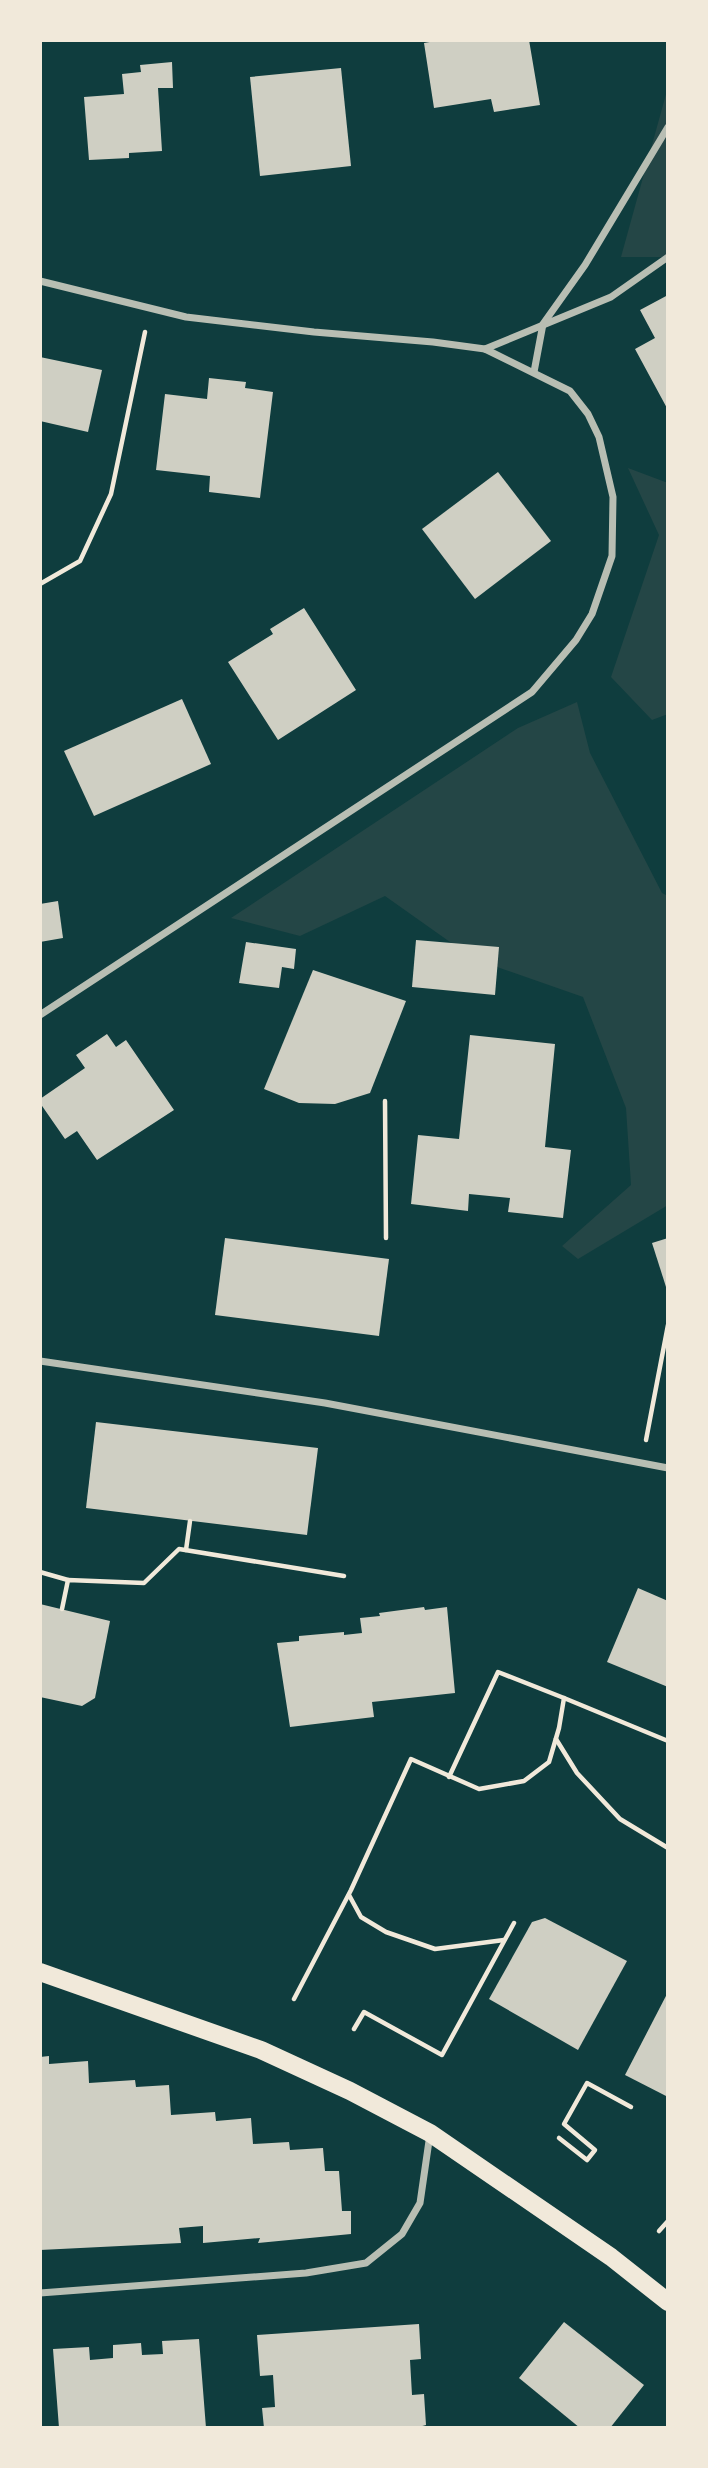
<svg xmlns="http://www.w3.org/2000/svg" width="708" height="2468" font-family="'PT Sans',sans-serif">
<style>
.green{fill:#244646}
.building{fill:#cfcfc3}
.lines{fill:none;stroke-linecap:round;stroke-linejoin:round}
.path{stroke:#f1e9da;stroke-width:4.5}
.minor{stroke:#b8beb3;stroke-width:7}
.primary{stroke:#f1e9da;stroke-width:18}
</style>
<rect width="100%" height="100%" fill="#0f3d3e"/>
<g class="green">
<path d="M668,87v170h-47z"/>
<path d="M628,468l40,15v231l-16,6 -41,-43 48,-142z"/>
<path d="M577,702l13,51 72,140 6,3v309l-90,54 -16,-13 69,-61 -5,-77 -43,-111 -109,-38 -89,-63 -85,40 -69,-18 287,-190z"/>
</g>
<g class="building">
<path d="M441,40h88l11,65 -46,7 -3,-13 -57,9 -10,-65z"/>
<path d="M172,62l1,26h-15l4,63 -33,2v5l-40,2 -5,-63 40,-3 -2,-20 19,-2 -1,-7z"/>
<path d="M341,68l10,98 -91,10 -10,-99z"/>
<path d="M668,295v115l-33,-61 20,-11 -15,-28z"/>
<path d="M40,357l62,13 -14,62 -48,-11z"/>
<path d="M209,378l37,4 -1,6 28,4 -13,106 -51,-6 1,-16 -54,-6 9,-76 42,5z"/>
<path d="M498,472l53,69 -76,58 -53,-70z"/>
<path d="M304,608l52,82 -78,50 -50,-78 45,-28 -3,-5z"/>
<path d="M182,699l29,65 -117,52 -30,-65z"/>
<path d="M58,901l5,37 -23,4v-38z"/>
<path d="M416,940l83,7 -4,48 -83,-8z"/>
<path d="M246,942l50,7 -2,20 -12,-2 -3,21 -40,-5z"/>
<path d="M313,970l93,31 -36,92 -35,11 -36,-1 -35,-14z"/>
<path d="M107,1034l9,13 10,-7 48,70 -77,50 -20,-29 -12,8 -25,-36v-4l45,-31 -9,-13z"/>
<path d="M470,1035l85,9 -10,103 26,3 -8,68 -55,-6 2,-14 -41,-4 -1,17 -57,-7 7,-69 41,4z"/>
<path d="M225,1238l164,21 -10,77 -164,-21z"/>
<path d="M668,1238v52h-1l-15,-47z"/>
<path d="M96,1422l222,26 -11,87 -221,-27z"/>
<path d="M638,1588l30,13v86l-61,-25z"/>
<path d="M40,1604l70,17 -15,77 -13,8 -42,-9z"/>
<path d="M424,1607l1,3 22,-3 8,86 -83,9 2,15 -84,10 -13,-84 22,-2v-5l45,-4v3l18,-2 -2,-15 20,-2 -1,-3z"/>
<path d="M545,1918l82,43 -49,89 -89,-51 43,-77z"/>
<path d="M668,1992v105l-43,-22z"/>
<path d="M49,2056v8l39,-3 1,22 46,-3 1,7 33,-2 2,30 44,-3 1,9 35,-3 2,26 36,-2 1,8 33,-2 2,23h14l3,40h9v23l-93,9 2,-5 -57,5v-17l-24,2 2,15 -141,7v-193z"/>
<path d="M564,2322l80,63 -34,43h-30l-61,-50z"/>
<path d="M419,2324l2,35 -11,1 2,35 12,-1 2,31 -11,3h-151l-2,-20 13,-1 -2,-32 -13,1 -3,-41z"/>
<path d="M199,2339l7,89h-147l-6,-79 36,-2 1,13 23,-2v-13l28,-2 1,12 21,-1 -1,-13z"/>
</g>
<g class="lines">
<g class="path">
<path d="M40,584l40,-23 31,-67 34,-162"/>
<path d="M385,1101l1,137"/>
<path d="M646,1440l22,-115"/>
<path d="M186,1550l4,-29"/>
<path d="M40,1572l28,8"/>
<path d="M62,1609l6,-29 76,3 35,-34 165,27"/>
<path d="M556,1739l21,34 43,46 48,29"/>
<path d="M449,1777l49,-105 66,26"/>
<path d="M349,1895l12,22 25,15 49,17 69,-9"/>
<path d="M294,1999l57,-109 60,-131 68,30 45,-8 25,-19 10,-34 5,-30 104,43"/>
<path d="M354,2029l10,-17 78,43 72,-132"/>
<path d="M559,2138l28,22 8,-10 -31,-26 23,-41 44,24"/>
<path d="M659,2231l9,-10"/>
</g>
<g class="minor">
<path d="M40,281l146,36 128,15 119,10 52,7 85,42 18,23 11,23 14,60 -1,59 -20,58 -16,26 -44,52 -492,323"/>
<path d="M485,349l126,-52 57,-40"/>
<path d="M534,372l9,-48 42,-59 83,-138"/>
<path d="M40,1361l285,42 343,65"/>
<path d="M40,2293l266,-20 60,-10 36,-29 18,-31 10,-69"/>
</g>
<path class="primary" d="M40,1972l221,78 89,41 80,42 181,124 57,45"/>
</g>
<rect width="708" height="2468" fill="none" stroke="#f1e9da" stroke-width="84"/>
</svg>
